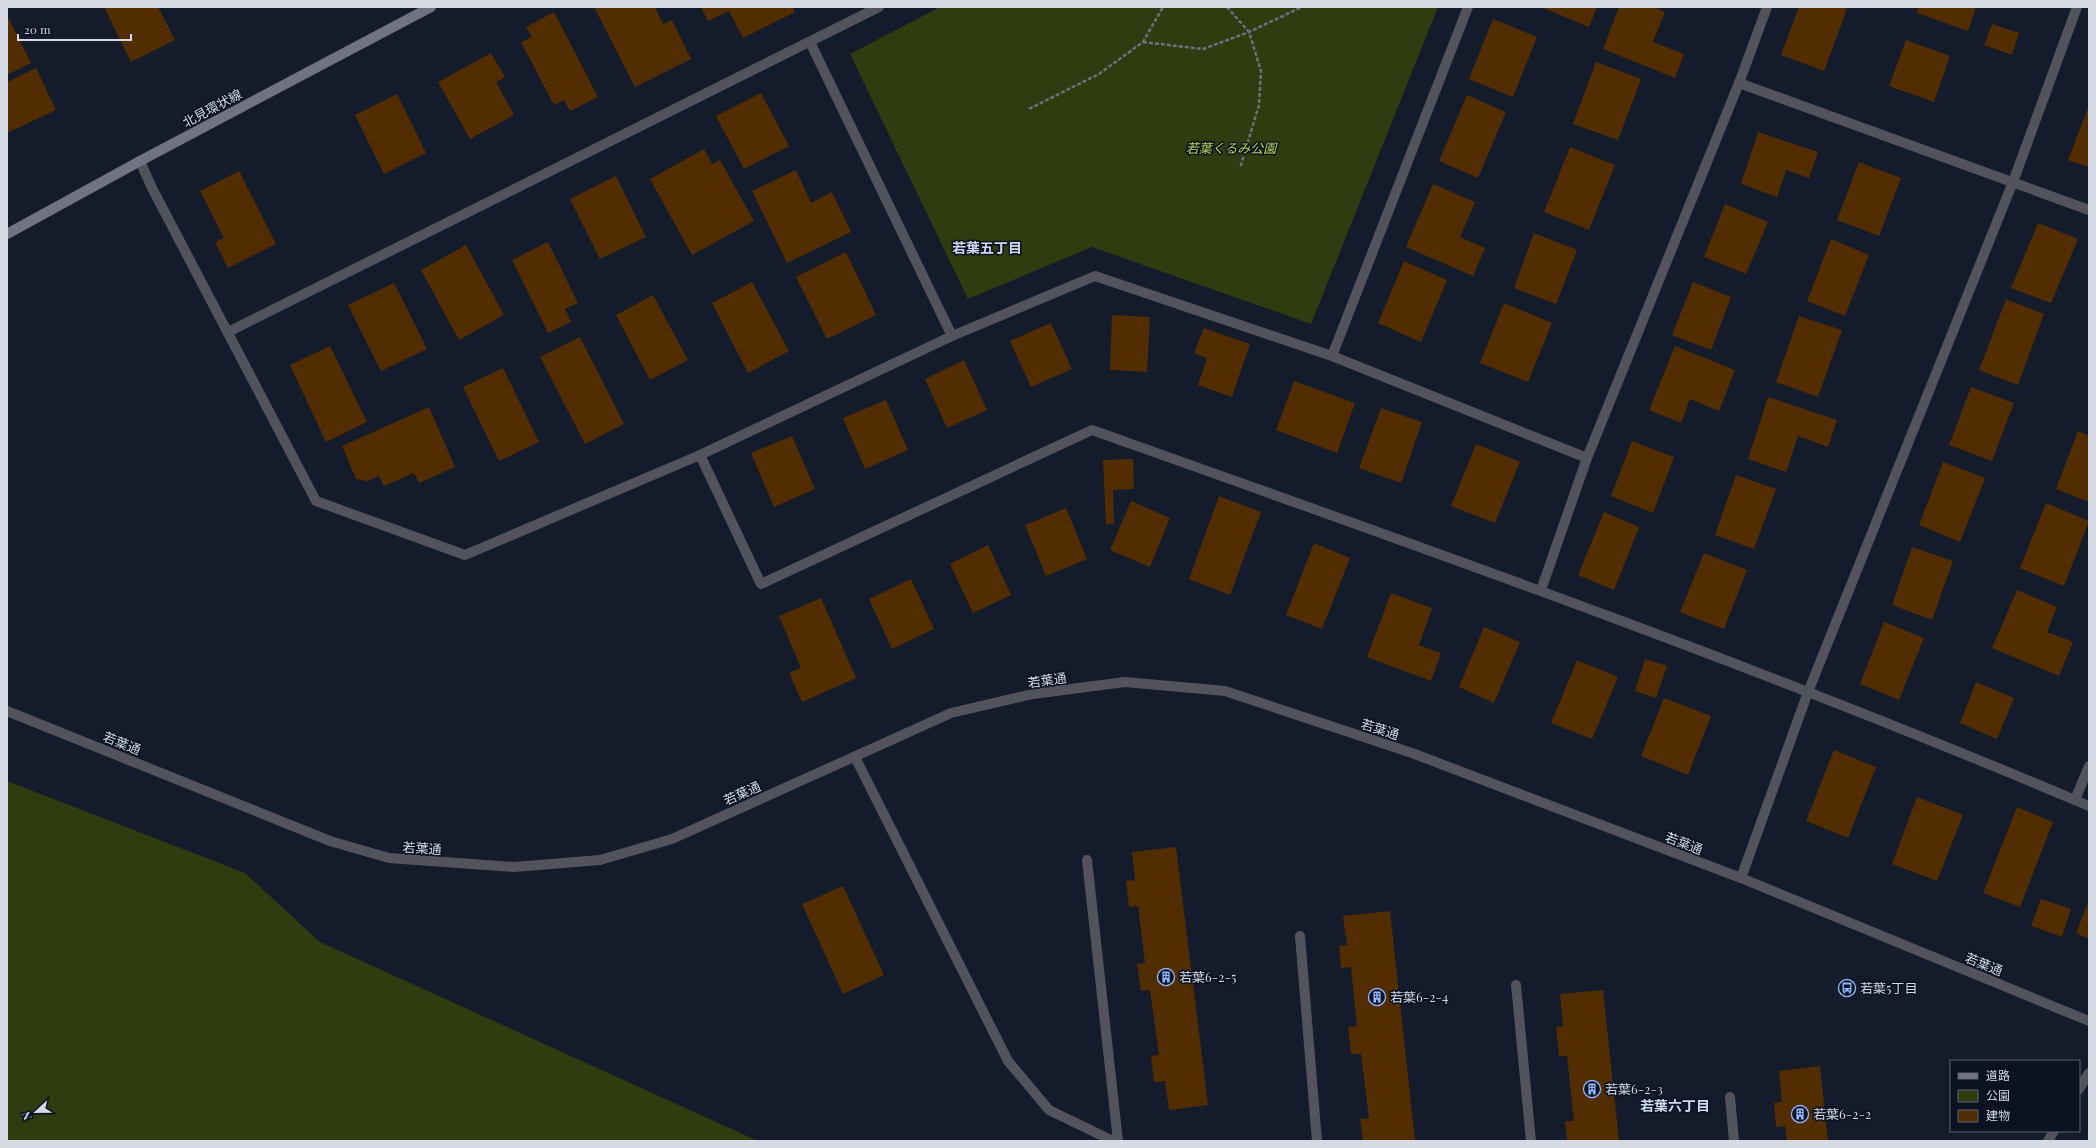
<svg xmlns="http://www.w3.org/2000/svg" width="2096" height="1148" font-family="'Playfair Display','Noto Sans JP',serif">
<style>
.green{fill:#303b10}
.building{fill:#522d02}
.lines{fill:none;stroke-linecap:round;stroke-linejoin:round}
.path{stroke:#6b717e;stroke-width:2.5;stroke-dasharray:4 2;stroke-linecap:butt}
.service{stroke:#52535c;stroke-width:10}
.minor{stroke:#52535c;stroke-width:10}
.tertiary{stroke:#52535c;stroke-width:10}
.secondary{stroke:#727381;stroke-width:10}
.labels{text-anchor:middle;stroke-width:3;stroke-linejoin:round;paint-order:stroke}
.street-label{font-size:13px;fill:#d5dae5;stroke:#0b1221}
.park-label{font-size:13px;font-style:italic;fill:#b4d557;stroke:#0b1221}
.poi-label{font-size:13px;fill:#d5dae5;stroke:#0b1221;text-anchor:start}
.neighbourhood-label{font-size:14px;font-weight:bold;fill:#cfd9ef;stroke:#0b1221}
</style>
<rect width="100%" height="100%" fill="#141b2a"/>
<g class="green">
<path d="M940,7h498l-127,317 -219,-77 -124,52 -118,-245z"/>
<path d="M7,781l238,92 75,69 438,199h-751z"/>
</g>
<g class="building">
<path d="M104,7h54l17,33 -44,22z"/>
<path d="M594,7h61l8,17 9,-4 19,39 -56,28z"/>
<path d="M701,7h91l3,5 -52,26 -14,-27 -21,10z"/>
<path d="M1541,7h56l-8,20z"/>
<path d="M1619,7h35l11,5 -12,30 31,12 -9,24 -72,-29z"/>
<path d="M1799,7h41l7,2 -23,62 -43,-16z"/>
<path d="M1919,7h57l-8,24 -51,-18z"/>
<path d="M554,12l44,85 -28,14 -6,-11 -10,5 -33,-63 11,-5 -6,-10z"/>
<path d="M7,15l24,48 -24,12z"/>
<path d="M1493,19l44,18 -24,60 -44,-18z"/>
<path d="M1992,24l27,9 -7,22 -28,-10z"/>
<path d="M1906,40l44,16 -16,46 -45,-16z"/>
<path d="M491,53l14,24 -9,5 18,33 -44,24 -32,-57z"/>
<path d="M1596,62l45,17 -23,61 -45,-16z"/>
<path d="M36,68l20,42 -49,23v-51z"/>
<path d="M761,93l28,53 -45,23 -28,-53z"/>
<path d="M397,94l29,59 -42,21 -29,-59z"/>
<path d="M1467,95l39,17 -28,66 -39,-17z"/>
<path d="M2089,105v62l-21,-7z"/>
<path d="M1758,132l60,20 -9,26 -23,-8 -9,27 -36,-13z"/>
<path d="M1570,147l45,18 -26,65 -45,-18z"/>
<path d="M704,149l8,15 8,-4 34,61 -62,34 -42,-76z"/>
<path d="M1859,162l42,16 -22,58 -42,-16z"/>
<path d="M796,170l15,33 21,-11 19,40 -64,31 -35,-72z"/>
<path d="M239,171l37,73 -48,24 -13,-26 9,-4 -24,-47z"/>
<path d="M616,176l30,61 -46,22 -30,-60z"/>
<path d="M1433,184l42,18 -15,35 25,11 -12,28 -67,-29z"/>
<path d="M1725,204l43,18 -22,52 -42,-17z"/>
<path d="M2038,223l40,16 -27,64 -40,-15z"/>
<path d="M1534,233l43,17 -21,54 -42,-16z"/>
<path d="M1831,239l38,16 -24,61 -38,-15z"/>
<path d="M548,242l30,61 -13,6 6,13 -23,11 -36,-73z"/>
<path d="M466,245l38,70 -45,25 -38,-70z"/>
<path d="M846,252l30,63 -49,24 -31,-62z"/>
<path d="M1404,261l43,19 -26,62 -43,-19z"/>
<path d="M752,282l37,69 -41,22 -36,-70z"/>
<path d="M1693,282l38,15 -20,53 -39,-15z"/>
<path d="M394,283l33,66 -46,22 -33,-66z"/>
<path d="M653,295l35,65 -38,20 -34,-65z"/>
<path d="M2006,299l38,15 -26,71 -39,-15z"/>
<path d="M1504,303l48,20 -24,59 -48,-19z"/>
<path d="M1112,315l38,2 -3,55 -37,-2z"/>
<path d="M1799,316l43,14 -24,67 -42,-15z"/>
<path d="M1051,323l21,46 -41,18 -21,-46z"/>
<path d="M1204,328l46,16 -18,53 -34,-12 9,-27 -13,-5z"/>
<path d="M580,337l44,87 -39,20 -45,-87z"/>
<path d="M330,346l37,76 -41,20 -36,-77z"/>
<path d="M1675,346l60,24 -16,41 -29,-12 -9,24 -32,-13z"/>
<path d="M964,360l23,50 -40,18 -22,-49z"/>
<path d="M503,368l36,74 -40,19 -36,-74z"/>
<path d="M1294,381l61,22 -18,50 -61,-23z"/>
<path d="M1971,387l43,16 -22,58 -43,-16z"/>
<path d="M1768,397l69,23 -9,27 -30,-11 -12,36 -38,-13z"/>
<path d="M886,400l22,50 -43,19 -22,-51z"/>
<path d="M429,407l26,60 -36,16 -5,-10 -30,13 -5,-10 -12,5 -11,-2 -14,-33z"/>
<path d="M1381,408l41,14 -21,61 -42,-15z"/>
<path d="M2078,431l11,5v66l-33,-13z"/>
<path d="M792,436l23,53 -41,18 -23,-54z"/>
<path d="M1632,441l42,16 -21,56 -42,-17z"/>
<path d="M1476,444l44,18 -25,61 -44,-17z"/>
<path d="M1133,459l1,30 -21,1 1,34h-8l-3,-64z"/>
<path d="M1943,462l42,16 -25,64 -41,-17z"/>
<path d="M1736,475l40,14 -22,60 -39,-14z"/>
<path d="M1219,496l42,16 -31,83 -41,-16z"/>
<path d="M1131,501l39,17 -20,49 -40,-17z"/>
<path d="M2046,503l43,18 -25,65 -44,-18z"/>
<path d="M1066,508l21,51 -41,17 -21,-51z"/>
<path d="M1604,512l35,15 -25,63 -36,-15z"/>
<path d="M1314,543l36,15 -28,71 -36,-14z"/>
<path d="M988,545l23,50 -38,18 -23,-49z"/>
<path d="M1912,547l41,14 -21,59 -40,-15z"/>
<path d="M1704,553l43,17 -23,59 -44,-17z"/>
<path d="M911,579l23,50 -42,20 -23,-50z"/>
<path d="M2017,590l40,17 -10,25 26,10 -14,34 -67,-28z"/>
<path d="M1391,593l41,15 -13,37 22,8 -10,28 -64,-24z"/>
<path d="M821,598l35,80 -54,24 -13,-29 12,-5 -22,-52z"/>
<path d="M1884,622l40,16 -25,62 -39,-16z"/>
<path d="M1484,627l36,15 -26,61 -35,-16z"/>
<path d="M1645,659l22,7 -11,32 -21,-7z"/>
<path d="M1577,660l41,17 -26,62 -41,-16z"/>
<path d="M1976,682l38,16 -17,41 -37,-16z"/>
<path d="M1664,698l47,18 -23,59 -47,-19z"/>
<path d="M1834,750l42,17 -28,71 -42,-17z"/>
<path d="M1917,797l46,18 -26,66 -45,-17z"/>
<path d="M2017,807l36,15 -33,85 -37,-14z"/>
<path d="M1176,847l32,258 -39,5 -4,-29 -11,1 -3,-26 8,-1 -9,-65 -9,1 -4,-27 8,-1 -7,-57 -9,1 -3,-26 9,-1 -3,-28z"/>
<path d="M843,886l41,89 -41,19 -41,-90z"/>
<path d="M2041,899l30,10 -9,28 -31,-11z"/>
<path d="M2089,900v39l-13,-6z"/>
<path d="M1390,911l25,230h-52l-3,-22 9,-1 -8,-64h-10l-3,-27 9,-1 -6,-59 -10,1 -2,-22 8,-1 -4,-29z"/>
<path d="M1603,990l16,151h-52l-2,-20h9l-7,-65h-8l-3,-29 7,-1 -3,-32z"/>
<path d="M1820,1066l8,75h-41l-2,-15 -9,1 -2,-24 8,-1 -3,-31z"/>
</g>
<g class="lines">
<g class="path">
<path d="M1227,7l22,25 12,39 -2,34 -19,63"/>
<path d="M1143,42l60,7 46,-17 53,-25"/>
<path d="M1029,109l70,-35 44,-32 20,-35"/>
</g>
<g class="service">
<path d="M1087,860l31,281"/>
<path d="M1300,936l17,205"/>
<path d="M1516,985l15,156"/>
<path d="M1730,1097l4,44"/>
</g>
<g class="minor">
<path d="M810,42l142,294"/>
<path d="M1739,83l350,127"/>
<path d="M140,161l12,27 164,313 149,54 235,-100 252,-119 143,-60 237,80 255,102"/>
<path d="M228,332l651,-325"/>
<path d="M1332,356l136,-349"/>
<path d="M700,455l61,129 331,-154c335,119 670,237 997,376"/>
<path d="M1541,590l46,-132 152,-375 28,-76"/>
<path d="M855,757l153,304 41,49 64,31"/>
<path d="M2075,800l14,-34"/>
<path d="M1741,878l67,-186 205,-510 64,-175"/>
<path d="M2079,1089l10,-16"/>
<path d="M2048,1141l6,-10"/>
</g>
<path class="tertiary" d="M7,711l323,130 59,17 125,9 86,-7 72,-21 279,-126 82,-19 92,-12 100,9 187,62 329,125 348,143"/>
<path class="secondary" d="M7,234l133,-73 291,-154"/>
</g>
<defs>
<g id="building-ring" transform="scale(0.9)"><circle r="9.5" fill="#0b1221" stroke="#92b7fd" stroke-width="1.5"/><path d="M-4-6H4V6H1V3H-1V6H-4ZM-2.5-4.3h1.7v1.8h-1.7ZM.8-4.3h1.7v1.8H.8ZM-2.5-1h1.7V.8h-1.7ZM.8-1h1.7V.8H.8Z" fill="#92b7fd"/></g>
<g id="bus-ring" transform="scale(0.9)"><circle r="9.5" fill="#0b1221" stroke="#92b7fd" stroke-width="1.5"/><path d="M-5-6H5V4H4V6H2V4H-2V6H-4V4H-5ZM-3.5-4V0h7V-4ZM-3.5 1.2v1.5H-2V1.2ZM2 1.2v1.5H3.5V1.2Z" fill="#92b7fd"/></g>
</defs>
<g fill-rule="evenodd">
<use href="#building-ring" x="1166" y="977"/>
<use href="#bus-ring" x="1847" y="988"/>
<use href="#building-ring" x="1377" y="997"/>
<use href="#building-ring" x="1592" y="1089"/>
<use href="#building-ring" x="1800" y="1114"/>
</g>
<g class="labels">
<g class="street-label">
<text transform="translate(212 108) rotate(-28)" y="5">北見環状線</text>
<text transform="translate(1047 680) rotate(-8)" y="5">若葉通</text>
<text transform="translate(1380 729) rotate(18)" y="5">若葉通</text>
<text transform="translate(122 743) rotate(22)" y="5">若葉通</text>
<text transform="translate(742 793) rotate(-24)" y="5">若葉通</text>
<text transform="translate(1684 843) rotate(21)" y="5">若葉通</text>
<text transform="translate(422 848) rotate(4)" y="5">若葉通</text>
<text transform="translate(1984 964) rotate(22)" y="5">若葉通</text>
</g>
<g class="park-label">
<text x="1231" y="153">若葉くるみ公園</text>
</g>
<g class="poi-label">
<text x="1179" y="982">若葉6-2-5</text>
<text x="1860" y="993">若葉5丁目</text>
<text x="1390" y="1002">若葉6-2-4</text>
<text x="1605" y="1094">若葉6-2-3</text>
<text x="1813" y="1119">若葉6-2-2</text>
</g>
<g class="neighbourhood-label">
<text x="987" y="253">若葉五丁目</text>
<text x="1675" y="1111">若葉六丁目</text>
</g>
</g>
<rect width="2096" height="1148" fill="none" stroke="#d5dae5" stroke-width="16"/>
<rect x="1950" y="1060" width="130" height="72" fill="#0b1221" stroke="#5c626f"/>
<rect x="1958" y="1073" width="20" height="6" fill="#727381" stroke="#5c626f"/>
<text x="1986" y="1080" font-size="12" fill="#d5dae5">道路</text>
<rect x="1958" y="1090" width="20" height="12" fill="#303b10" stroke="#5c626f"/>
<text x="1986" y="1100" font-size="12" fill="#d5dae5">公園</text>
<rect x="1958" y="1110" width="20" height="12" fill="#522d02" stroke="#5c626f"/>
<text x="1986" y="1120" font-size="12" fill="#d5dae5">建物</text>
<g transform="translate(36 1112) rotate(248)" stroke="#0b1221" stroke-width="3" paint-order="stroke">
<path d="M0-3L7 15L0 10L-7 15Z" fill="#d5dae5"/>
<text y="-6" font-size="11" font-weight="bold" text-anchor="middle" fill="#d5dae5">N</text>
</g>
<path d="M18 34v6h113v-6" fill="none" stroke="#d5dae5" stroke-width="2"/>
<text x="24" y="34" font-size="12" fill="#d5dae5" stroke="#0b1221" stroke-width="3" paint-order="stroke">20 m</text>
</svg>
